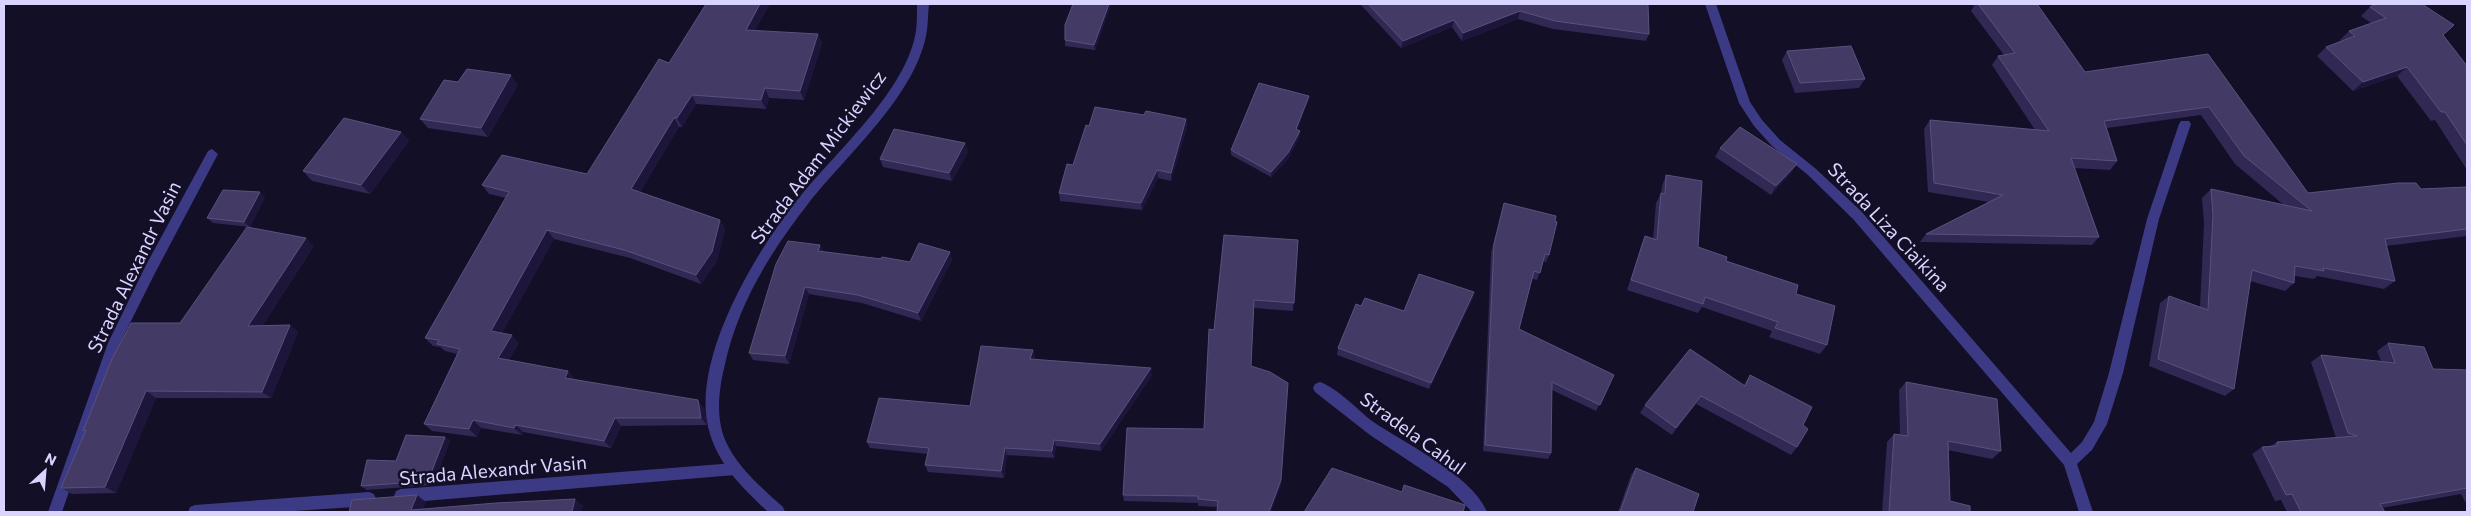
<svg xmlns="http://www.w3.org/2000/svg" width="2471" height="516" font-family="Commissioner,sans-serif">
<style>
.lines{fill:none;stroke-linecap:round;stroke-linejoin:round}
.lane{fill:#3d3a85;fill-rule:evenodd}
.street{fill:#3d3a85;fill-rule:evenodd}
.wall{fill:#312854}
.shaded-wall{fill:#1d163a}
.building{fill:#433a66;stroke:#5a527e}
.labels{text-anchor:middle;stroke-width:5;stroke-linejoin:round;paint-order:stroke}
.street-label{font-size:19px;fill:#d9d4ff;stroke:#130f26}
</style>
<rect width="100%" height="100%" fill="#130f26"/>
<g class="lines">
<g class="lane">
<path d="M212,149l6,5 -63,119 -35,70 -58,169h-14l60,-169 38,-78 62,-114z"/>
<path d="M735,463l5,2 2,4 -2,4 -5,2 -334,28 -5,-2 -2,-5 2,-5 5,-2z"/>
<path d="M369,492l5,2 2,5 -2,5 -5,2 -90,6h-91l2,-5 5,-2z"/>
</g>
<g class="street">
<path d="M917,4h12c-1,9 -1,18 -2,26 -9,64 -81,125 -119,174 -37,47 -70,100 -83,160 -6,25 -10,53 1,78 12,26 36,46 57,65l2,5h-17c-23,-22 -48,-45 -58,-78 -23,-71 48,-187 92,-240 37,-45 105,-105 114,-163 1,-9 1,-18 1,-27z"/>
<path d="M1705,4h11l34,98 12,18 18,20 36,29 45,42 210,242 11,-11 12,-20 15,-49 38,-154 32,-95 2,-3h8l2,3 -32,95 -36,154 -16,51 -15,26 -15,14 16,48h-14l-15,-47 -211,-246 -45,-44 -36,-29 -18,-20 -15,-23z"/>
<path d="M1320,382c17,6 37,27 52,39 32,22 101,55 115,91h-15l-24,-25 -78,-52 -55,-43 -2,-4 2,-4z"/>
</g>
</g>
<g class="wall">
<path d="M770,4l-15,26 67,13 -18,57 -35,-2 -3,11 -70,-5 -14,23h-3l-39,65 80,28 5,9 -8,32 -16,23 -71,-26 -76,-19 -52,94 17,10 -10,17 59,11 7,8 129,29 3,17 -86,1 -10,22 -88,-16 -1,3 -41,-7 -4,9 -45,-6 -8,-7 33,-70 -12,-3 -5,-4 -7,-1 -8,-8 81,-140 -17,-4 -7,-9 105,-11 82,-111z"/>
<path d="M1111,4l-16,46 -30,-4v-6z"/>
<path d="M1360,4h288l1,30 -3,7 -93,-12 -35,-10 -56,22 -10,-14 -51,21z"/>
<path d="M1975,4h62l48,68 123,-18 100,139 159,-6v49l-81,10 9,35 -11,8 -67,-13 -3,3 -19,-3 -1,7 -9,8 -35,-10 -16,108 -9,7 -76,-30 11,-63 9,-7 31,11 4,-84 -2,-25 9,-9 74,17 -50,-42 -34,-49 -94,13 10,33 -7,9 -36,-2 25,69 -7,8 -172,-3 6,-8 63,-32 -61,-10 -4,-63 6,-9 105,10 -43,-65 6,-9 6,-1 -33,-44z"/>
<path d="M2370,7l73,28 24,31v104l-32,-50 -4,1 -34,-45 -44,15 -36,-35 9,-9 15,-6 -1,-1 9,-9 22,-8 -10,-7z"/>
<path d="M1787,51l78,28 -6,9 -64,5 -13,-33z"/>
<path d="M458,82l60,3 -30,52 -60,-9 -8,-9z"/>
<path d="M1309,96l-1,5 -11,29 3,6 -12,23 -17,18 -40,-22v-5z"/>
<path d="M1144,115l42,4 1,8 -16,54 -13,-3 -16,32 -82,-9 -1,-8 14,-28 16,-39z"/>
<path d="M401,132l8,9 -39,53 -58,-13 -9,-10z"/>
<path d="M965,143l3,9 -16,29 -69,-14 -3,-8z"/>
<path d="M1720,148l77,16 -6,9 -20,22 -56,-38z"/>
<path d="M1666,175l32,72 28,14 70,33 31,51 -7,9 -51,-17 3,-6 -70,-24 -4,6 -71,-23 14,-44 4,-10 8,3 3,-36 5,-10 1,-7z"/>
<path d="M265,197l-15,30 -37,-4 -6,-5z"/>
<path d="M1502,211l47,44 -3,7 -3,-1 -6,19 -5,-1 -13,50 95,46 -18,36 -44,-21 -1,63 -3,6 -65,-8 8,-199z"/>
<path d="M1298,240l-5,71 -39,-3 -3,58 30,120 -63,21 -20,-1v-3l-74,-2 -1,-6 81,-66 10,-99z"/>
<path d="M820,245l4,7 86,10 40,-10 2,8 -31,61 -59,-18 -53,-9 -20,70 -36,-4 -4,-7z"/>
<path d="M314,246l-52,80 28,-1 8,7 -27,66h-115l-40,95 -44,1 -11,-6 25,-56 -3,-1 97,-108z"/>
<path d="M1474,292l-1,6 -44,91 -92,-34 1,-7 23,-42 43,5z"/>
<path d="M2388,343l45,26 34,1v135l-6,-11 -79,14 3,4h-98l-6,-12 -6,1 -23,-47 10,-7 8,-1 7,-4 59,-4 -25,-76 10,-7 60,6 -4,-10z"/>
<path d="M1033,350l2,7 -1,2 118,16 -51,76 -45,-5 -2,12 -47,-3 -3,23 -76,-6 -3,-7 3,-11 -58,-6 -3,-6 103,-36z"/>
<path d="M1750,375l53,50 -6,22 -6,8 -95,-51 -24,31 -32,-22 5,-8 99,-20z"/>
<path d="M1906,382l95,69 -9,8 -44,-9 2,51 20,11h-88l5,-70 7,-8 6,1 -1,-45z"/>
<path d="M445,437l5,4 -17,44 -66,5 -6,-4 35,-25z"/>
<path d="M1636,468l57,44h-75l13,-37z"/>
</g>
<g class="shaded-wall">
<path d="M760,4h10l-20,35 -4,-9z"/>
<path d="M1109,4h2l-16,46 -1,-5z"/>
<path d="M1520,11l-2,8 -56,22 1,-8z"/>
<path d="M1454,20l-2,7 -51,21 2,-7z"/>
<path d="M818,34l4,9 -18,57 -4,-9z"/>
<path d="M2407,67l-10,9 -44,15 10,-9z"/>
<path d="M511,75l7,10 -30,52 -7,-9z"/>
<path d="M765,88l4,10 -3,11 -5,-9z"/>
<path d="M692,95l4,9 -14,23 -5,-9z"/>
<path d="M1309,96l-1,5 -13,34 1,-6z"/>
<path d="M674,118l5,9 -42,71 -6,-9z"/>
<path d="M1186,119l1,8 -16,54v-8z"/>
<path d="M1300,131v5l-12,23 -17,18v-5z"/>
<path d="M401,132l8,9 -39,53 -9,-9z"/>
<path d="M965,143l3,9 -16,29 -3,-8z"/>
<path d="M1797,164l-6,9 -20,22 5,-9z"/>
<path d="M1157,170l1,8 -16,32 -1,-7z"/>
<path d="M260,192l5,5 -15,30 -6,-5z"/>
<path d="M720,220l5,9 -8,32 -16,23 -5,-9z"/>
<path d="M547,230l7,9 -55,100 -8,-8z"/>
<path d="M306,238l8,8 -57,87 -9,-7z"/>
<path d="M820,245l4,8 -6,-2z"/>
<path d="M950,252l2,8 -31,61 -3,-8z"/>
<path d="M805,287l4,7 -20,70 -4,-8z"/>
<path d="M1474,292l-1,6 -44,91 2,-6z"/>
<path d="M290,325l8,7 -27,66 -9,-6z"/>
<path d="M512,335l7,8 -13,23 -8,-8z"/>
<path d="M1033,350l2,7 -3,9 -2,-7z"/>
<path d="M1151,368l1,7 -51,76 -1,-7z"/>
<path d="M568,371l7,8 -3,6 -7,-7z"/>
<path d="M146,391l10,7 -40,95 -11,-6z"/>
<path d="M1701,396l-5,8 -24,31 4,-7z"/>
<path d="M698,400l6,8 3,17 -6,-7z"/>
<path d="M615,418l6,8 -10,22 -7,-7z"/>
<path d="M473,420l8,8 -4,9 -8,-8z"/>
<path d="M516,425l7,7 -1,3 -8,-7z"/>
<path d="M445,437l5,4 -17,44 -5,-4z"/>
<path d="M1054,440l2,6 -2,12 -2,-7z"/>
<path d="M1005,448l2,7 -3,23 -3,-7z"/>
<path d="M1281,480v6l-10,26h-2z"/>
<path d="M417,495l9,7 -4,10 -11,-2z"/>
<path d="M575,499l8,7 -2,6h-9z"/>
</g>
<g class="building">
<path d="M706,4h54l-14,26 72,4 -18,57 -35,-3 -4,12 -69,-5 -15,23h-3l-43,71 89,31 -8,32 -16,23 -72,-25 -77,-20 -56,101 21,4 -14,23 70,13 -3,7 133,22 3,18h-86l-11,23 -88,-16 -2,3 -41,-8 -4,9 -45,-5 36,-75 -23,-5 2,-4 -14,-2 84,-146 -27,-7 20,-30 85,19 72,-115 10,4z"/>
<path d="M1073,4h36l-15,41 -29,-5v-15z"/>
<path d="M1368,4h280l1,30 -94,-13 -35,-10 -57,22 -9,-13 -51,21z"/>
<path d="M1978,4h59l48,68 123,-18 100,139 90,-10h18l5,6 46,-2v42l-82,10 10,42 -72,-13 1,3 -29,-5 -1,17 -42,-13 -18,119 -76,-30 11,-63 39,14 5,-95 -2,-26 101,22 -68,-55 -35,-49 -105,14 13,40 -46,-3 28,79 -173,-3 77,-39 -69,-12 -4,-63 119,11 -51,-75 17,-3z"/>
<path d="M2376,4h46l32,21 -11,10 24,31v79l-22,-33h-4l-34,-45 -44,15 -37,-35 29,-11 -6,-5 37,-13 -16,-11z"/>
<path d="M1851,46l14,33 -65,4 -13,-32z"/>
<path d="M467,69l44,6 -30,53 -61,-9 24,-39 14,2z"/>
<path d="M1259,83l50,13 -13,33 4,2 -12,22 -17,19 -40,-22z"/>
<path d="M1095,107l49,8 2,-4 40,8 -15,54 -14,-3 -16,33 -82,-10 8,-29 6,1 13,-40 3,1z"/>
<path d="M344,118l57,14 -40,53 -58,-14z"/>
<path d="M1740,127l57,37 -21,22 -56,-38z"/>
<path d="M894,129l71,14 -16,30 -69,-14z"/>
<path d="M1666,175l36,6 -4,66 29,10 -1,4 72,24 -2,9 39,12 -8,39 -52,-17 3,-6 -73,-25 -2,7 -72,-24 14,-44 12,4 4,-47 4,1z"/>
<path d="M223,190l37,2 -16,30 -37,-4z"/>
<path d="M1504,203l52,13 -1,5 2,1 -8,33 -4,-1 -5,19 -6,-2 -15,58 95,46 -14,30 -48,-23 -1,71 -66,-8 9,-201z"/>
<path d="M247,227l59,11 -58,88 42,-1 -28,67 -116,-1 -41,96 -44,1 25,-58 -3,1 29,-72 19,-36h49z"/>
<path d="M1224,235l74,5 -4,63 -40,-3 -3,66 19,6 18,11 -7,97 -12,32h-52l1,-11 -20,-2v-3l-75,-1 4,-67 77,1 5,-100 5,1z"/>
<path d="M788,241l32,4 -2,6 63,8 1,-2 28,5 9,-19 31,9 -32,61 -60,-18 -53,-8 -20,69 -36,-3 27,-89z"/>
<path d="M1419,274l55,18 -43,91 -93,-35 18,-44 5,2 4,-8 39,13z"/>
<path d="M2388,343l36,4 9,22 34,1v118l-87,16 5,8h-84l-9,-18 -6,1 -24,-48 15,-1v-4l80,-6 -9,-3 -27,-78 74,8z"/>
<path d="M981,346l52,4 -3,9 121,9 -51,76 -46,-4 -2,11 -47,-3 -4,23 -76,-6 4,-17 -62,-6 12,-44 91,8z"/>
<path d="M1690,349l55,37 5,-11 62,32 -9,18 5,4 -11,18 -96,-51 -25,32 -31,-23z"/>
<path d="M1906,382l91,17 4,52 -53,-10 2,60 20,5v6h-81l5,-78 14,2z"/>
<path d="M406,435l39,2 -17,44 -67,5 6,-26 29,1z"/>
<path d="M1332,468l70,24 2,-7 61,20 -2,7h-159z"/>
<path d="M1636,468l63,26 -6,18h-73z"/>
<path d="M417,495l-6,15 85,-7 79,-4 -3,13h-223l3,-12z"/>
</g>
<g class="labels">
<g class="street-label">
<text transform="translate(818 157) rotate(-53)" y="7">Strada Adam Mickiewicz</text>
<text transform="translate(1889 227) rotate(47)" y="7">Strada Liza Ciaikina</text>
<text transform="translate(134 267) rotate(-64)" y="7">Strada Alexandr Vasin</text>
<text transform="translate(1413 433) rotate(36)" y="7">Stradela Cahul</text>
<text transform="translate(493 470) rotate(-5)" y="7">Strada Alexandr Vasin</text>
</g>
</g>
<rect width="2471" height="516" fill="none" stroke="#d9d4ff" stroke-width="10"/>
<g transform="translate(45 471) rotate(26)" stroke="#130f26" stroke-width="4" paint-order="stroke">
<path d="M0-4L9 19L0 12L-9 19Z" fill="#d9d4ff"/>
<text y="-8" font-size="14" font-weight="bold" text-anchor="middle" fill="#d9d4ff">N</text>
</g>
</svg>
